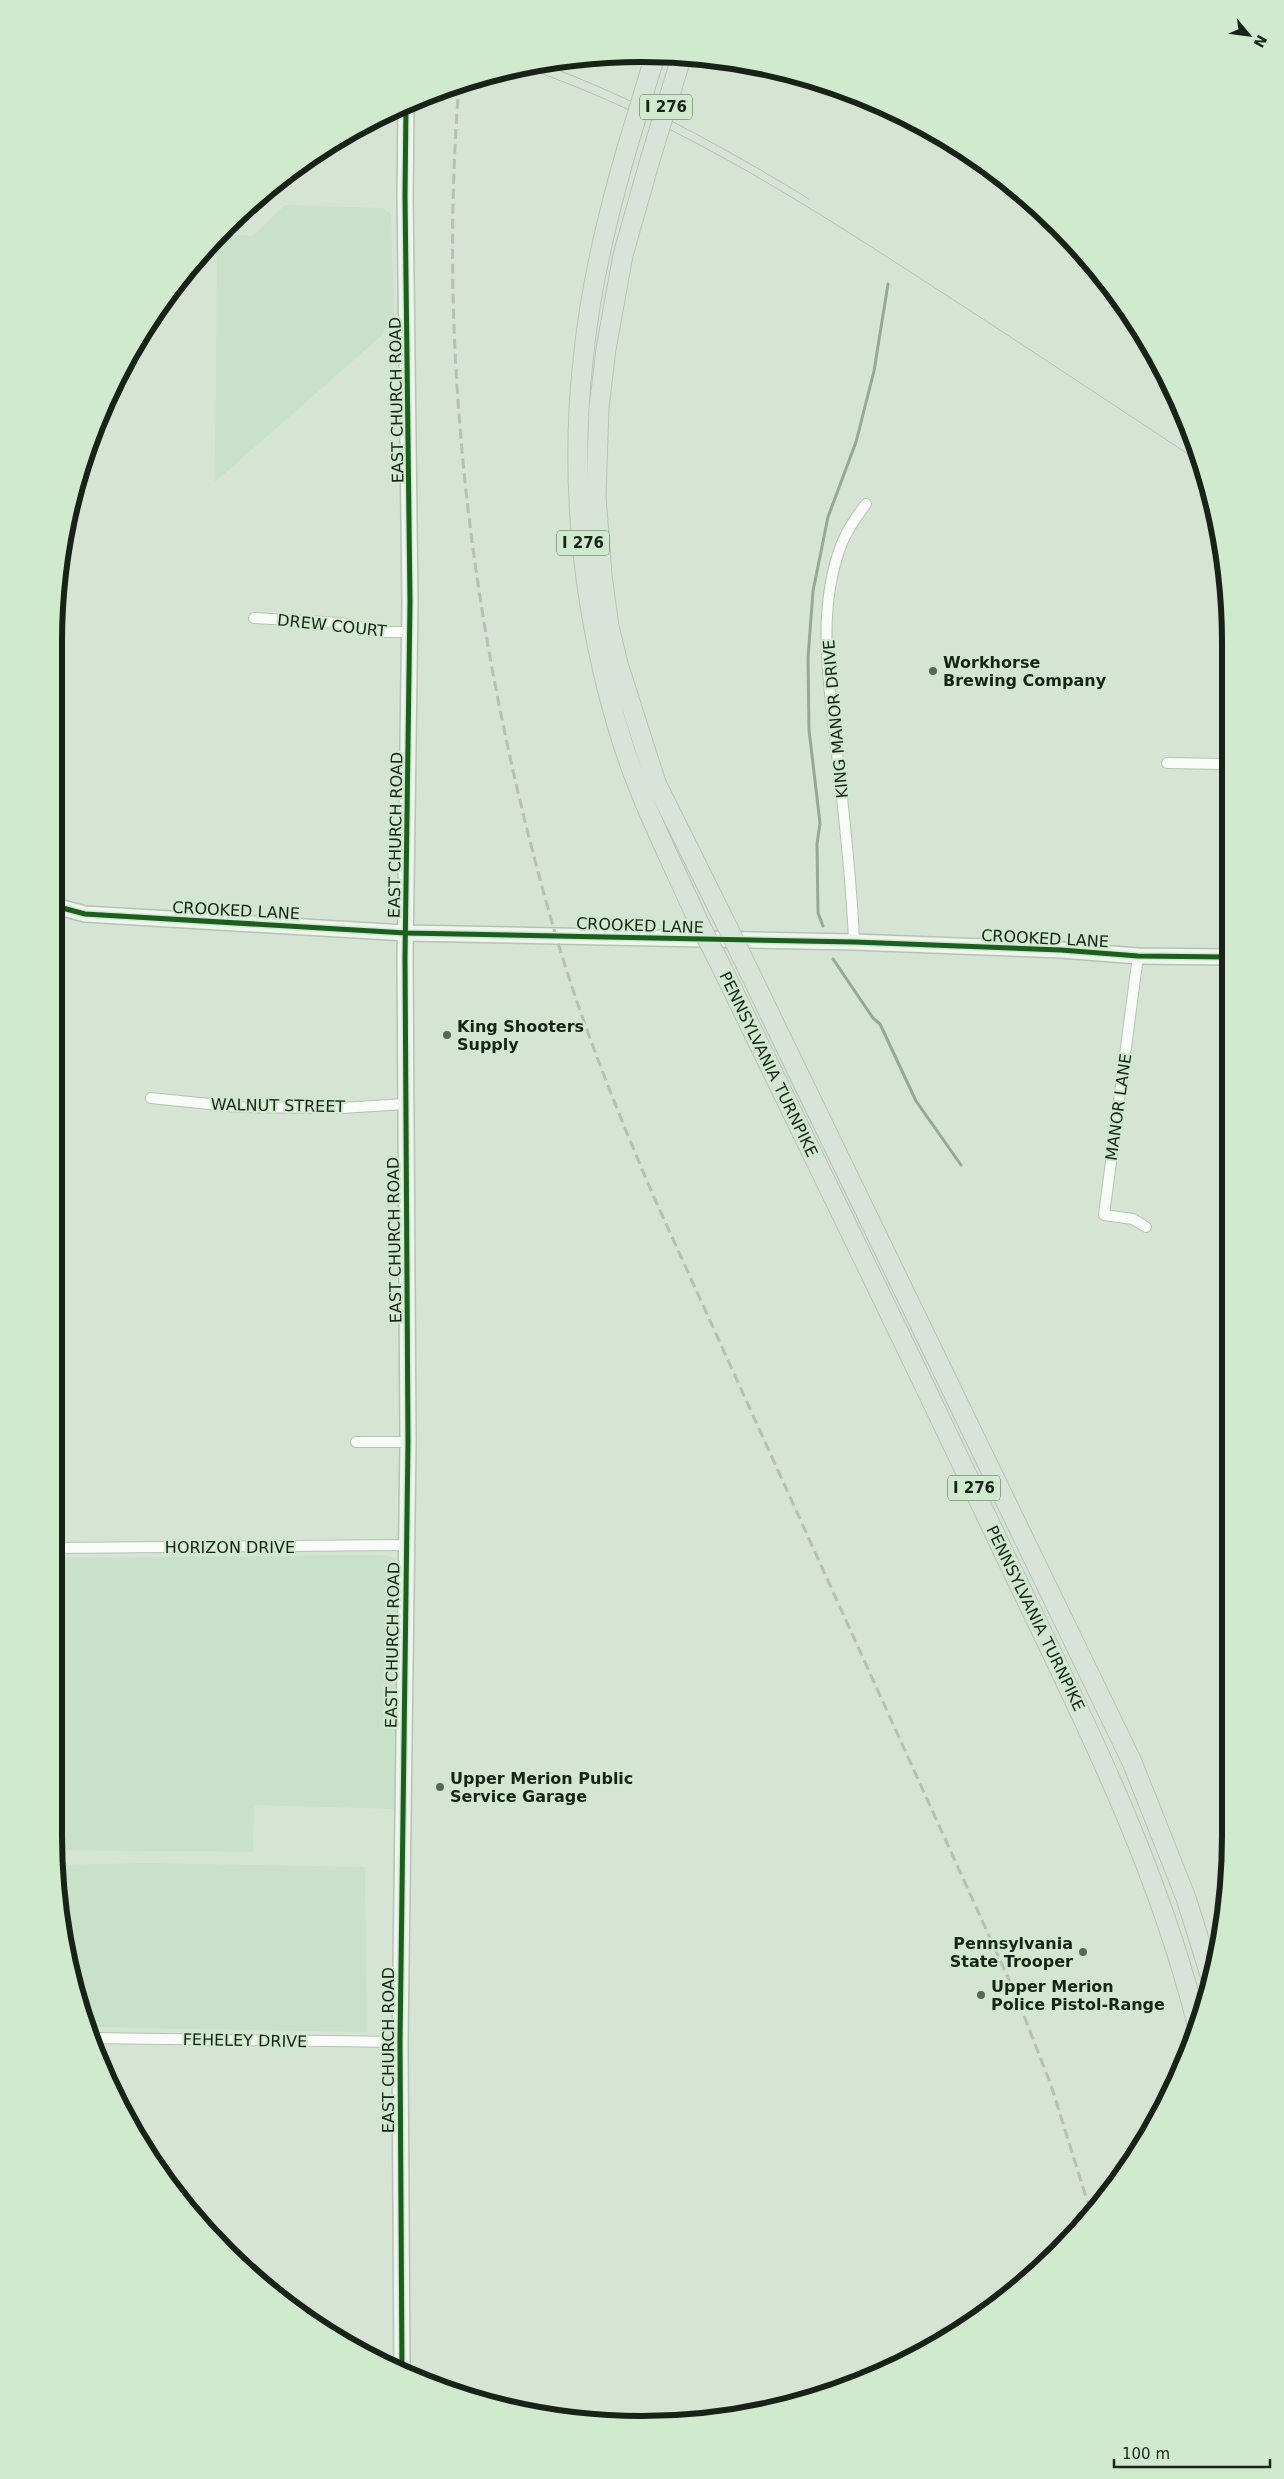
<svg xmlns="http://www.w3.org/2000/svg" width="1284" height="2479" font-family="'DejaVu Sans',sans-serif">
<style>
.built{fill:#c9e1c8}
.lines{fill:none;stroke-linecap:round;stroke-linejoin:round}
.stream{stroke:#95a994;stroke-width:3}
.street-casing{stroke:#b6c2b5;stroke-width:12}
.secondary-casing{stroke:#b6c2b5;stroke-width:18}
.highway-casing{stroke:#bac1b9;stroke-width:21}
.street{stroke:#f9fbf9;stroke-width:10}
.secondary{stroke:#f0f4ef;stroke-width:15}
.highway{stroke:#d8e4d7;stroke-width:19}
.tram{stroke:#babeba;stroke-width:1}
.rail{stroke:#babeba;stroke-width:3;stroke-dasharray:10 5;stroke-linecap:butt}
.highway-bridge-casing{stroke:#bac1b9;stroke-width:21;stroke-linecap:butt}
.highway-bridge{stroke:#d8e4d7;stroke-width:19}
.cycleway-casing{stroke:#d0eace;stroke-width:8}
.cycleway{stroke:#1b5e20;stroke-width:5}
.poi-dot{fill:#5a665a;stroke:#d0eace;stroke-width:2}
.labels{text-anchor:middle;stroke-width:4.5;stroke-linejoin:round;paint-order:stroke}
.shield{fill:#d0eace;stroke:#4f5e4f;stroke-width:1}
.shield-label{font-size:15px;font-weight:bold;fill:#182218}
.street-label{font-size:16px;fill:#182218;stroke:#d0eace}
.poi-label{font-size:16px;font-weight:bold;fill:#182218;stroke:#d0eace;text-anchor:start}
.rim{fill:none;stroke:#182218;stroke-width:6}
</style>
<rect width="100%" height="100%" fill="#d6e4d4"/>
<g class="built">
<path d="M285,205l97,3 9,6 3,102 -13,20 -166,146 2,-242 5,-6 31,2z"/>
<path d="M385,1555l9,4 5,7 -4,243 -141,-4 -1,47 -198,-2 -1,-292z"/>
<path d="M147,1863l218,4 2,165 -282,-5 -20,-76 -9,-86z"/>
</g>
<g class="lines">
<g class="stream">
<path d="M823,926l-5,-13 -1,-69 3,-21 -11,-93 -1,-72 5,-67 15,-74 28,-75 18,-71 14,-87"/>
<path d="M833,959l40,59 7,6 36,77 45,64"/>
</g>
<g class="street-casing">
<g id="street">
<path d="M254,618l87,5 42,9h27"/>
<path d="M1167,763l59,1"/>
<path d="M854,942c-2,-55 -8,-108 -14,-163 -8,-76 -27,-163 2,-236 6,-15 15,-27 24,-39"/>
<path d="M1138,956l-34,259 29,4 13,8"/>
<path d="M151,1098l87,9 103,1 64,-4"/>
<path d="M356,1442h52"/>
<path d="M54,1548l352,-3"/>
<path d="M90,2038l310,4"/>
</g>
</g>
<g class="secondary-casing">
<g id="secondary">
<path d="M55,906l30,8 321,19 448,9 207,8 77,6 88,1"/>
<path d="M402,2373l-2,-331 8,-600 -3,-484 5,-356 -5,-406 1,-90"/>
</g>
</g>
<g class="highway-casing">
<g id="highway">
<path d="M627,148c-20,70 -37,140 -44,213 -14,125 1,257 38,377 20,64 51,124 78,185"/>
<path d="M650,160l-27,95 -17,94 -7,59 -3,88 6,80 7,50 9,38 38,119 70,141"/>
<path d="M720,964c95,195 190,389 282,585 74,155 153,307 195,475"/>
<path d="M746,965l386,797 54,136 26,83"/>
</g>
</g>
<use href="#street" class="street"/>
<use href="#secondary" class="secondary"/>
<use href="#highway" class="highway"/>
<g class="tram">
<path d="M542,64c95,35 182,83 267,135"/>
<path d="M526,68c141,49 264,126 389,207 95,61 188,123 282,185"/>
</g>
<path class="rail" d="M459,84c-23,290 17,581 99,859 26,86 60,170 95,252l362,798 36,92 40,128"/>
<g class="highway-bridge-casing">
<g id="highway-bridge">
<path d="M627,148l28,-92"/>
<path d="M650,160l32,-105"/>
<path d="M699,923l21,41"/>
<path d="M726,924l20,41"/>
</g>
</g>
<use href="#highway-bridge" class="highway-bridge"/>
<g class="cycleway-casing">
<g id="cycleway">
<path d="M55,906l30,8 321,19 448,9 207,8 77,6 88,1"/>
<path d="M402,2373l-2,-331 8,-600 -3,-484 5,-356 -5,-406 1,-90"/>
</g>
</g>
<use href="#cycleway" class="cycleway"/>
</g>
<g class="poi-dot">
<circle cx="933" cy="671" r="5"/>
<circle cx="447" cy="1035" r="5"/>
<circle cx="440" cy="1787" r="5"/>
<circle cx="1083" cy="1952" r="5"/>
<circle cx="981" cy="1995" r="5"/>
</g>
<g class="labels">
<g class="shield">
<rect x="640" y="94.5" width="52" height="25" rx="4"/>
<rect x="557" y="530.5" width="52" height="25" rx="4"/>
<rect x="948" y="1475.5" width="52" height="25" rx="4"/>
</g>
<g class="shield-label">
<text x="666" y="112">I 276</text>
<text x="583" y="548">I 276</text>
<text x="974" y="1493">I 276</text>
</g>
<g class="street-label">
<text transform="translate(396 400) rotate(-91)" y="6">EAST CHURCH ROAD</text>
<text transform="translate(332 625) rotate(6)" y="6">DREW COURT</text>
<text transform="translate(835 719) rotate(-95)" y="6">KING MANOR DRIVE</text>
<text transform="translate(395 835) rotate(-89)" y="6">EAST CHURCH ROAD</text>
<text transform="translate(236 910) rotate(3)" y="6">CROOKED LANE</text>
<text transform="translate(640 925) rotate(2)" y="6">CROOKED LANE</text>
<text transform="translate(1045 938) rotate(3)" y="6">CROOKED LANE</text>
<text transform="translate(769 1064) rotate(64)" y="6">PENNSYLVANIA TURNPIKE</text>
<text transform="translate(278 1105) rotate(1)" y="6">WALNUT STREET</text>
<text transform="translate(1118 1107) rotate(-82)" y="6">MANOR LANE</text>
<text transform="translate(394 1240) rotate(-91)" y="6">EAST CHURCH ROAD</text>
<text x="230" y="1553">HORIZON DRIVE</text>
<text transform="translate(1036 1618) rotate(64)" y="6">PENNSYLVANIA TURNPIKE</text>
<text transform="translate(392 1645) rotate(-89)" y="6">EAST CHURCH ROAD</text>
<text transform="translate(245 2040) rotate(1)" y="6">FEHELEY DRIVE</text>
<text transform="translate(388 2050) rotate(-90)" y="6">EAST CHURCH ROAD</text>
</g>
<g class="poi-label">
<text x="943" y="668">Workhorse<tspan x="943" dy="18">Brewing Company</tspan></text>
<text x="457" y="1032">King Shooters<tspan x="457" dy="18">Supply</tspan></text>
<text x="450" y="1784">Upper Merion Public<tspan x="450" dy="18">Service Garage</tspan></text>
<text x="1073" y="1949" text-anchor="end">Pennsylvania<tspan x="1073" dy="18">State Trooper</tspan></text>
<text x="991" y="1992">Upper Merion<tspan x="991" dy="18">Police Pistol-Range</tspan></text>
</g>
</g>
<path d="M0 0H1284V2479H0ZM642 62H642A580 580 0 0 1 1222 642V1836A580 580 0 0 1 642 2416H642A580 580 0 0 1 62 1836V642A580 580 0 0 1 642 62Z" fill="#d0eace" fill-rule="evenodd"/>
<path class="rim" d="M642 62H642A580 580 0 0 1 1222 642V1836A580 580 0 0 1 642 2416H642A580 580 0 0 1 62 1836V642A580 580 0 0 1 642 62Z"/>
<g transform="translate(1249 35) rotate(119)" stroke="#d0eace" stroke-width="4" paint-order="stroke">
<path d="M0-4L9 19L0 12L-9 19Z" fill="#182218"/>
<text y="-8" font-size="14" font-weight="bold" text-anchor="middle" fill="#182218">N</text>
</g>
<path d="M1114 2459v8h156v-8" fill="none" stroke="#182218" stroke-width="2.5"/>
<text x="1122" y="2459" font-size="15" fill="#182218" stroke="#d0eace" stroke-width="4" paint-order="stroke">100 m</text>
</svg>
